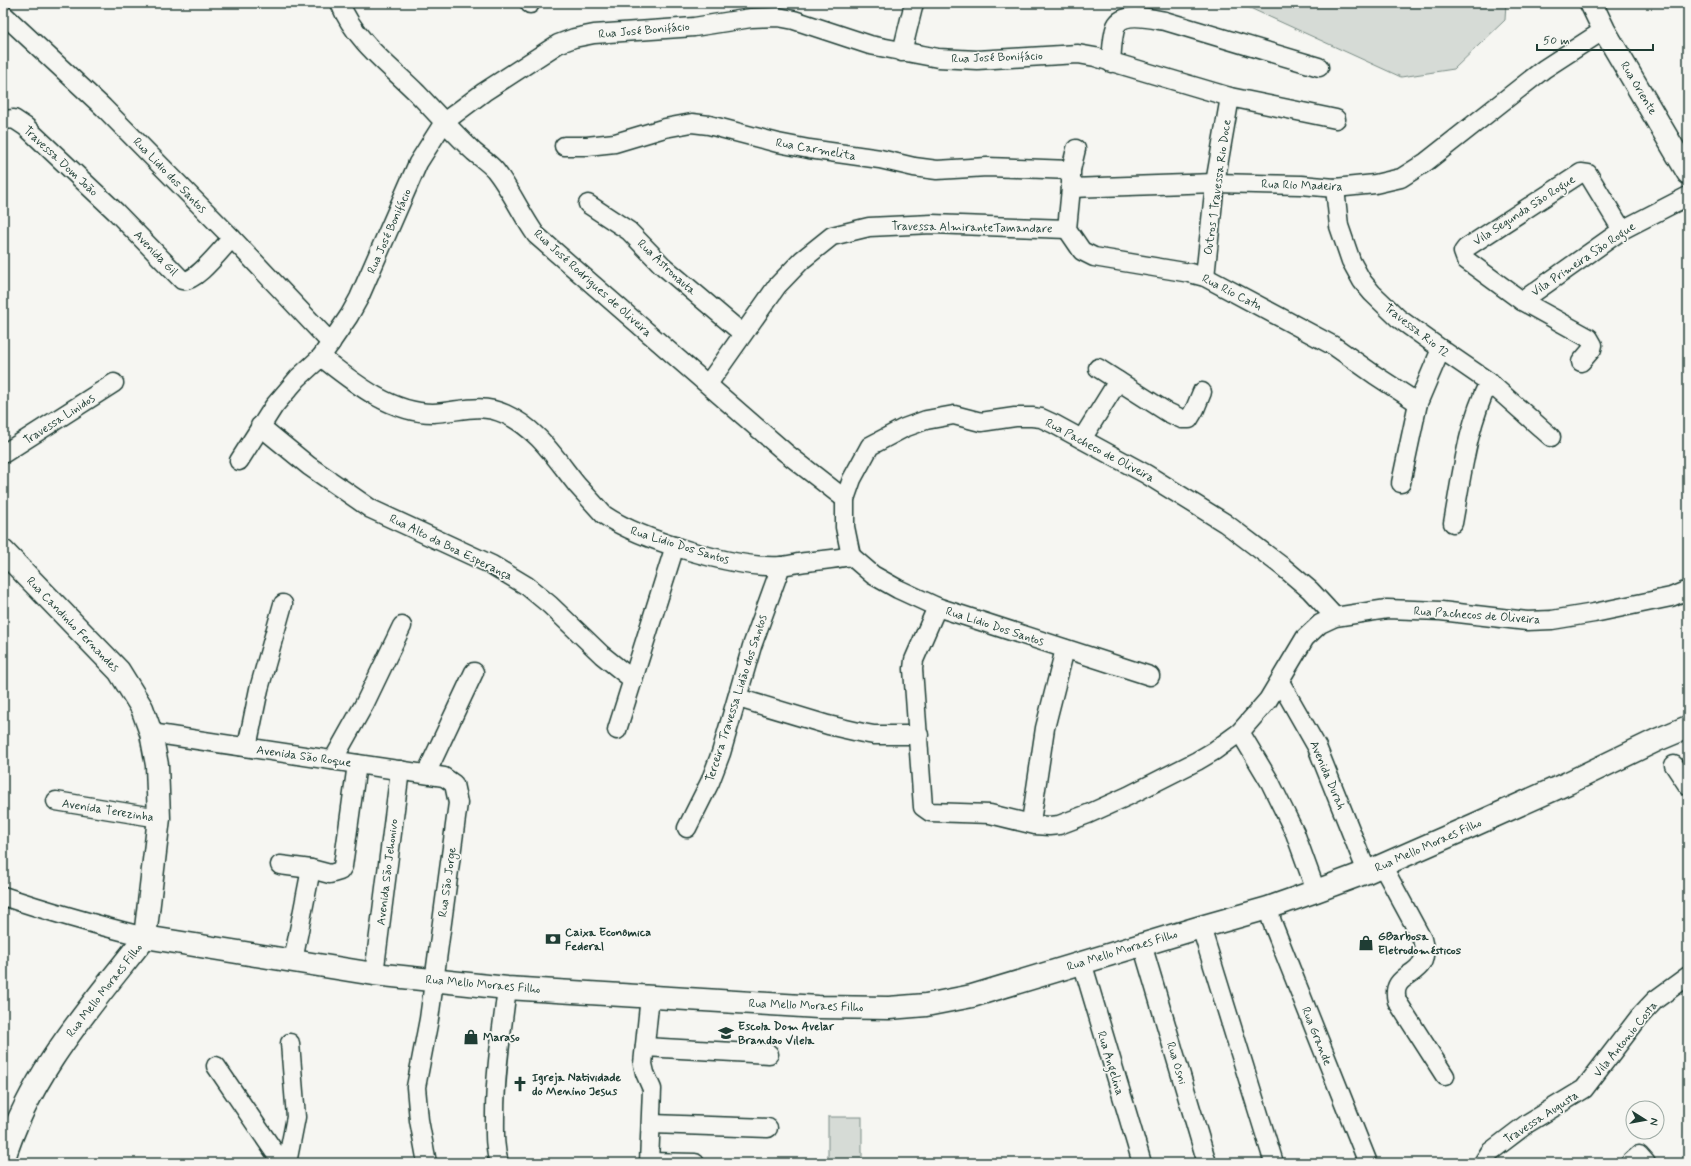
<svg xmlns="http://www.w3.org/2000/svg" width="1691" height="1166" font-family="Mynerve,sans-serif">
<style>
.green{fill:#d6dbd6;stroke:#7a8c85}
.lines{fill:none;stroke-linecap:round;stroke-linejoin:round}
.street-casing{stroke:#1f3d34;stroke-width:21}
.secondary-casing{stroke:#1f3d34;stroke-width:25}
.street{stroke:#f6f6f2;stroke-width:18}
.secondary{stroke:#f6f6f2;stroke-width:22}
.labels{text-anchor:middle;stroke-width:3.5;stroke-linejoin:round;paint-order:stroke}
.street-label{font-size:12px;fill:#1f3d34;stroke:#f6f6f2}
.poi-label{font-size:12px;font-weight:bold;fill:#1f3d34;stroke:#f6f6f2;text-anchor:start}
</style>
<rect width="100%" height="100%" fill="#f6f6f2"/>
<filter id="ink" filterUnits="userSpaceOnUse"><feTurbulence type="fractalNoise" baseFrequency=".025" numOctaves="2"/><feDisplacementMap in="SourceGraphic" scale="8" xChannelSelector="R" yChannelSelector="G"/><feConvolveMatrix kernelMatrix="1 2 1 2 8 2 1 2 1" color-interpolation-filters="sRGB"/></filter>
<g filter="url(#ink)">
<g class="green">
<path d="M1239,3h267l-1,17 -51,49 -53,8z"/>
<rect x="828" y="1117" width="34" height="46"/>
</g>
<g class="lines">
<g class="street-casing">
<g id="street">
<path d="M340,3c14,37 50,63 77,90 19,20 37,40 57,59 7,6 15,11 21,18 16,20 26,44 41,65l250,218 59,46"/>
<path d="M530,3v1"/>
<path d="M3,14l100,93 129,131 99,105"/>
<path d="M902,52l12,-49"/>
<path d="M1111,63c1,-12 1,-26 5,-37 7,-15 37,-7 49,-5l154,46"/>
<path d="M3,120l11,-1 12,8 90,85 66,68c13,4 40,-32 50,-42"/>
<path d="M564,146h23l28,-3 50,-15 27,-5 17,2 69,18 31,6 71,10 34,8 23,3 50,-3 84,3"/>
<path d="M1076,149l-5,21v18l-4,41 15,22 12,6 96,16 15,4 129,69 41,29 43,28"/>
<path d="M1071,188l144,-5 86,2 34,3 40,-4 26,-6 25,-16 118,-93 60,-39"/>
<path d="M1335,188l4,38 12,35 11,20 10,12 26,25 43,31 48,33 62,55"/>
<path d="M588,204l41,27 34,35 79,67"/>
<path d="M1205,277l10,-94 15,-86"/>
<path d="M1522,301l100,-71 66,-34"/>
<path d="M321,357c32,25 69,56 112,56 26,-1 46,-11 72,1 32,14 51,45 72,71 9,10 18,20 27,30 37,25 132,54 177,51 8,-1 17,-3 25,-4 15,-2 30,-3 45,-6l22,19 25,14 39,18 213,69"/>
<path d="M1581,362l11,-13 1,-4 -4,-7 -67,-37 -56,-41 -3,-8 3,-4 115,-75 7,1 34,56"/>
<path d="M1098,368l69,44 15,7h7l6,-10 7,-17"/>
<path d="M708,384l69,-98 25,-26 30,-24 37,-9 63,-3 135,5"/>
<path d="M260,426l49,40 62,43 121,56 35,21 23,19 52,50 31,25"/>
<path d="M1082,439l36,-58"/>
<path d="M3,454l111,-71"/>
<path d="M239,461l35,-55 24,-28 23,-21 28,-41 10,-18 59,-135 26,-41 40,-30 74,-48 16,-6 20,-4 100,-7 57,-9 27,-1 16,3 76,25 68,13 39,2 101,-6 17,3 135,40 106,22"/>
<path d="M1401,483l17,-80 23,-54"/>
<path d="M1453,523c9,-48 14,-97 36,-141"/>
<path d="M851,556l-6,-29v-28l7,-20 18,-33 34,-18 22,-8 28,-5 27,7 34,-5h17l9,1 13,6 92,50 79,49 58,44 27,23 25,27"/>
<path d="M937,607l-23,53 -1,9 10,138 7,5 60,2 45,11 14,1 10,-1 29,-11 40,-18 69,-35 17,-10 26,-19 28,-32 37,-62 15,-14 15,-7 52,-8 54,2 86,10 25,-1 42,-7 77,-16 17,-7"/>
<path d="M1280,682l37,65 50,125"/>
<path d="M738,698l90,27 35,8 11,2h45"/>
<path d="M617,730l58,-184"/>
<path d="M1240,732l30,50 25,51 21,58"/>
<path d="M151,733l293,44 10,7 4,19 -29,216 -13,68 3,33 8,43"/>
<path d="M247,747l12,-58 24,-85"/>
<path d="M333,760l32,-57 37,-77"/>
<path d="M1674,765l14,21"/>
<path d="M426,774l48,-102"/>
<path d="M56,801l103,17"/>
<path d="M1031,822l14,-94 20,-79"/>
<path d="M687,828l23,-46 11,-29 31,-107 29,-80"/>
<path d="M280,865l31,4 19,5 10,-3 3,-5 14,-102"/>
<path d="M1382,865l40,74c13,42 -34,29 -25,62l48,75"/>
<path d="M3,896c47,16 94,29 142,41"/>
<path d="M1268,908l4,14 96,241"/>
<path d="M1201,927l73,236"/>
<path d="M1142,944l65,219"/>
<path d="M293,961l18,-92"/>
<path d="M1082,962l60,201"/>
<path d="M374,974l26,-204"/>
<path d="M645,1047l124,7"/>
<path d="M216,1066l66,97"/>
<path d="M652,1124l116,4"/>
<path d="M649,1162l46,1"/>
<path d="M287,1163l9,-46 -6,-74"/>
<path d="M499,1163c-5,-16 -4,-32 -4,-49 0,-42 7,-84 12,-126"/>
<path d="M649,1163l3,-74 -7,-16 -2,-9 7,-68"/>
<path d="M1483,1163l7,-11 38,-29 56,-34 56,-73 15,-16 33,-24"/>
<path d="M1630,1163l9,-8 7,8"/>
</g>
</g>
<g class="secondary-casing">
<g id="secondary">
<path d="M1591,3l13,27 84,143"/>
<path d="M3,551l116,120 23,37 9,25 6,32 2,53 -14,119"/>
<path d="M145,937l229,37 133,14 311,19 71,1 37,-3 46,-9 229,-69 67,-19 48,-17 51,-19 107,-47 94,-42 89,-43 31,-13"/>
<path d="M3,1162c25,-86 87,-155 142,-225"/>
</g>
</g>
<use href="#street" class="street"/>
<use href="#secondary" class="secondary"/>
</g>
</g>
<defs>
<g id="bank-bare" transform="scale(1.2)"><path d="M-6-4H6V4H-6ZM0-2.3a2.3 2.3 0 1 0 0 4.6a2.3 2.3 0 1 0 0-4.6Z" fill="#1f3d34" stroke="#f6f6f2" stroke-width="2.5" paint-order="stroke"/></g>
<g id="shop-bare" transform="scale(1.2)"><path d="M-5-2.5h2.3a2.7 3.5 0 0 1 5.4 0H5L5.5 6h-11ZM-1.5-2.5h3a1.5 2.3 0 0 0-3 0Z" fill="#1f3d34" stroke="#f6f6f2" stroke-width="2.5" paint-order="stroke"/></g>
<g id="school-bare" transform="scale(1.2)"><path d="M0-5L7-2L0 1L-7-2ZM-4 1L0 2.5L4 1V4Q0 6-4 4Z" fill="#1f3d34" stroke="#f6f6f2" stroke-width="2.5" paint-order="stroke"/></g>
<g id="church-bare" transform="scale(1.2)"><path d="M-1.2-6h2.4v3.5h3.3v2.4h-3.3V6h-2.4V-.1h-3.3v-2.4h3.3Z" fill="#1f3d34" stroke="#f6f6f2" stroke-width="2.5" paint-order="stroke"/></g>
</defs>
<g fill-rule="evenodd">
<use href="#bank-bare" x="553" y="939"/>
<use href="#shop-bare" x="1366" y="943"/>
<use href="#school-bare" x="726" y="1033"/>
<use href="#shop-bare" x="471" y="1037"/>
<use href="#church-bare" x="520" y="1084"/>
</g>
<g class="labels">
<g class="street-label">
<text transform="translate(644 30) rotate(-5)" y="4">Rua José Bonifácio</text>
<text transform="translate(997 57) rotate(-2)" y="4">Rua José Bonifácio</text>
<text transform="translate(1639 88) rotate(59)" y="4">Rua Oriente</text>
<text transform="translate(816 149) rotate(10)" y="4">Rua Carmelita</text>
<text transform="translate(61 161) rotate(43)" y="4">Travessa Dom João</text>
<text transform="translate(170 175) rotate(46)" y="4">Rua Lidio dos Santos</text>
<text transform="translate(1302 185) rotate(2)" y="4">Rua Rio Madeira</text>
<text transform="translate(1217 187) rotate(-82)" y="4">Outros 1 Travessa Rio Doce</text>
<text transform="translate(1524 210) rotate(-33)" y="4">Vila Segunda São Rogue</text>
<text transform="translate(972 227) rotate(1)" y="4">Travessa AlmiranteTamandare</text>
<text transform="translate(389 231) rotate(-66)" y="4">Rua José Bonifácio</text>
<text transform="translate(156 253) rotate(46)" y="4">Avenida Gil</text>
<text transform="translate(1583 259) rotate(-34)" y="4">Vila Primeira São Rogue</text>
<text transform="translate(667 267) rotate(43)" y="4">Rua Astronauta</text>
<text transform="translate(593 283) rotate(42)" y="4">Rua José Rodrigues de Oliveira</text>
<text transform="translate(1232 292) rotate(27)" y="4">Rua Rio Catu</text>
<text transform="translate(1417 330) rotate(38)" y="4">Travessa Rio 12</text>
<text transform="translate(59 419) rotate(-33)" y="4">Travessa Linidos</text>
<text transform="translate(1100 450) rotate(28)" y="4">Rua Pacheco de Oliveira</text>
<text transform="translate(680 545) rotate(17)" y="4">Rua Lidio Dos Santos</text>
<text transform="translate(451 547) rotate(26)" y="4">Rua Alto da Boa Esperança</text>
<text transform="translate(1477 615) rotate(4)" y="4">Rua Pachecos de Oliveira</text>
<text transform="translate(73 624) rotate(46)" y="4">Rua Candinho Fernandes</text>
<text transform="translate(995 626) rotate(18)" y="4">Rua Lidio Dos Santos</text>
<text transform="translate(736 698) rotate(-72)" y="4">Terceira Travessa Lidão dos Santos</text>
<text transform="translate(304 756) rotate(8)" y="4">Avenida São Roque</text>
<text transform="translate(1328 775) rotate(67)" y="4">Avenida Durah</text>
<text transform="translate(108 810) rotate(9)" y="4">Avenida Terezinha</text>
<text transform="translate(1428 845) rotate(-24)" y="4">Rua Mello Moraes Filho</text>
<text transform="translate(387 872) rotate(-83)" y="4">Avenida São Jehonivo</text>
<text transform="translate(447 882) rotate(-82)" y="4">Rua São Jorge</text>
<text transform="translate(1122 950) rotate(-17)" y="4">Rua Mello Moraes Filho</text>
<text transform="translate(483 984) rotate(5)" y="4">Rua Mello Moraes Filho</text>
<text transform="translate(104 990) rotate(-52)" y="4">Rua Mello Moraes Filho</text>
<text transform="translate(806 1005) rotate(2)" y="4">Rua Mello Moraes Filho</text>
<text transform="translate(1317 1036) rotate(68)" y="4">Rua Grande</text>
<text transform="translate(1625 1039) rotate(-51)" y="4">Vila Antonio Costa</text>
<text transform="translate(1111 1063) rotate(73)" y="4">Rua Angelina</text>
<text transform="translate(1177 1063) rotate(73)" y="4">Rua Osni</text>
<text transform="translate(1541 1117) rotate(-33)" y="4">Travessa Augusta</text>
</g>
<g class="poi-label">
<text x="565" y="936">Caixa Econômica<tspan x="565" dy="14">Federal</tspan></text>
<text x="1378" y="940">GBarbosa<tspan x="1378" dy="14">Eletrodomésticos</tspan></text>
<text x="738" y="1030">Escola Dom Avelar<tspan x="738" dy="14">Brandao Vilela</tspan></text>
<text x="483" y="1041">Maraso</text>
<text x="532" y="1081">Igreja Natividade<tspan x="532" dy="14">do Menino Jesus</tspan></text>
</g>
</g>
<rect width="1691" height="1166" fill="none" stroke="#f6f6f2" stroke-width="16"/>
<rect x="8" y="8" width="1675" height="1150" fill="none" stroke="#1f3d34" stroke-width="1.5" filter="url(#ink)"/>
<g transform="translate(1645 1120) rotate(101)"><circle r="19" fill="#f6f6f2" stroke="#a0aca6"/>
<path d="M0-3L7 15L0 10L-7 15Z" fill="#1f3d34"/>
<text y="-6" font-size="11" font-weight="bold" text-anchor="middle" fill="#1f3d34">N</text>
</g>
<path d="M1537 44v6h116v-6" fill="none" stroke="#1f3d34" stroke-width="2"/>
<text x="1543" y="44" font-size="12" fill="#1f3d34" stroke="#f6f6f2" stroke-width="3" paint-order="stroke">50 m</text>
</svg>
